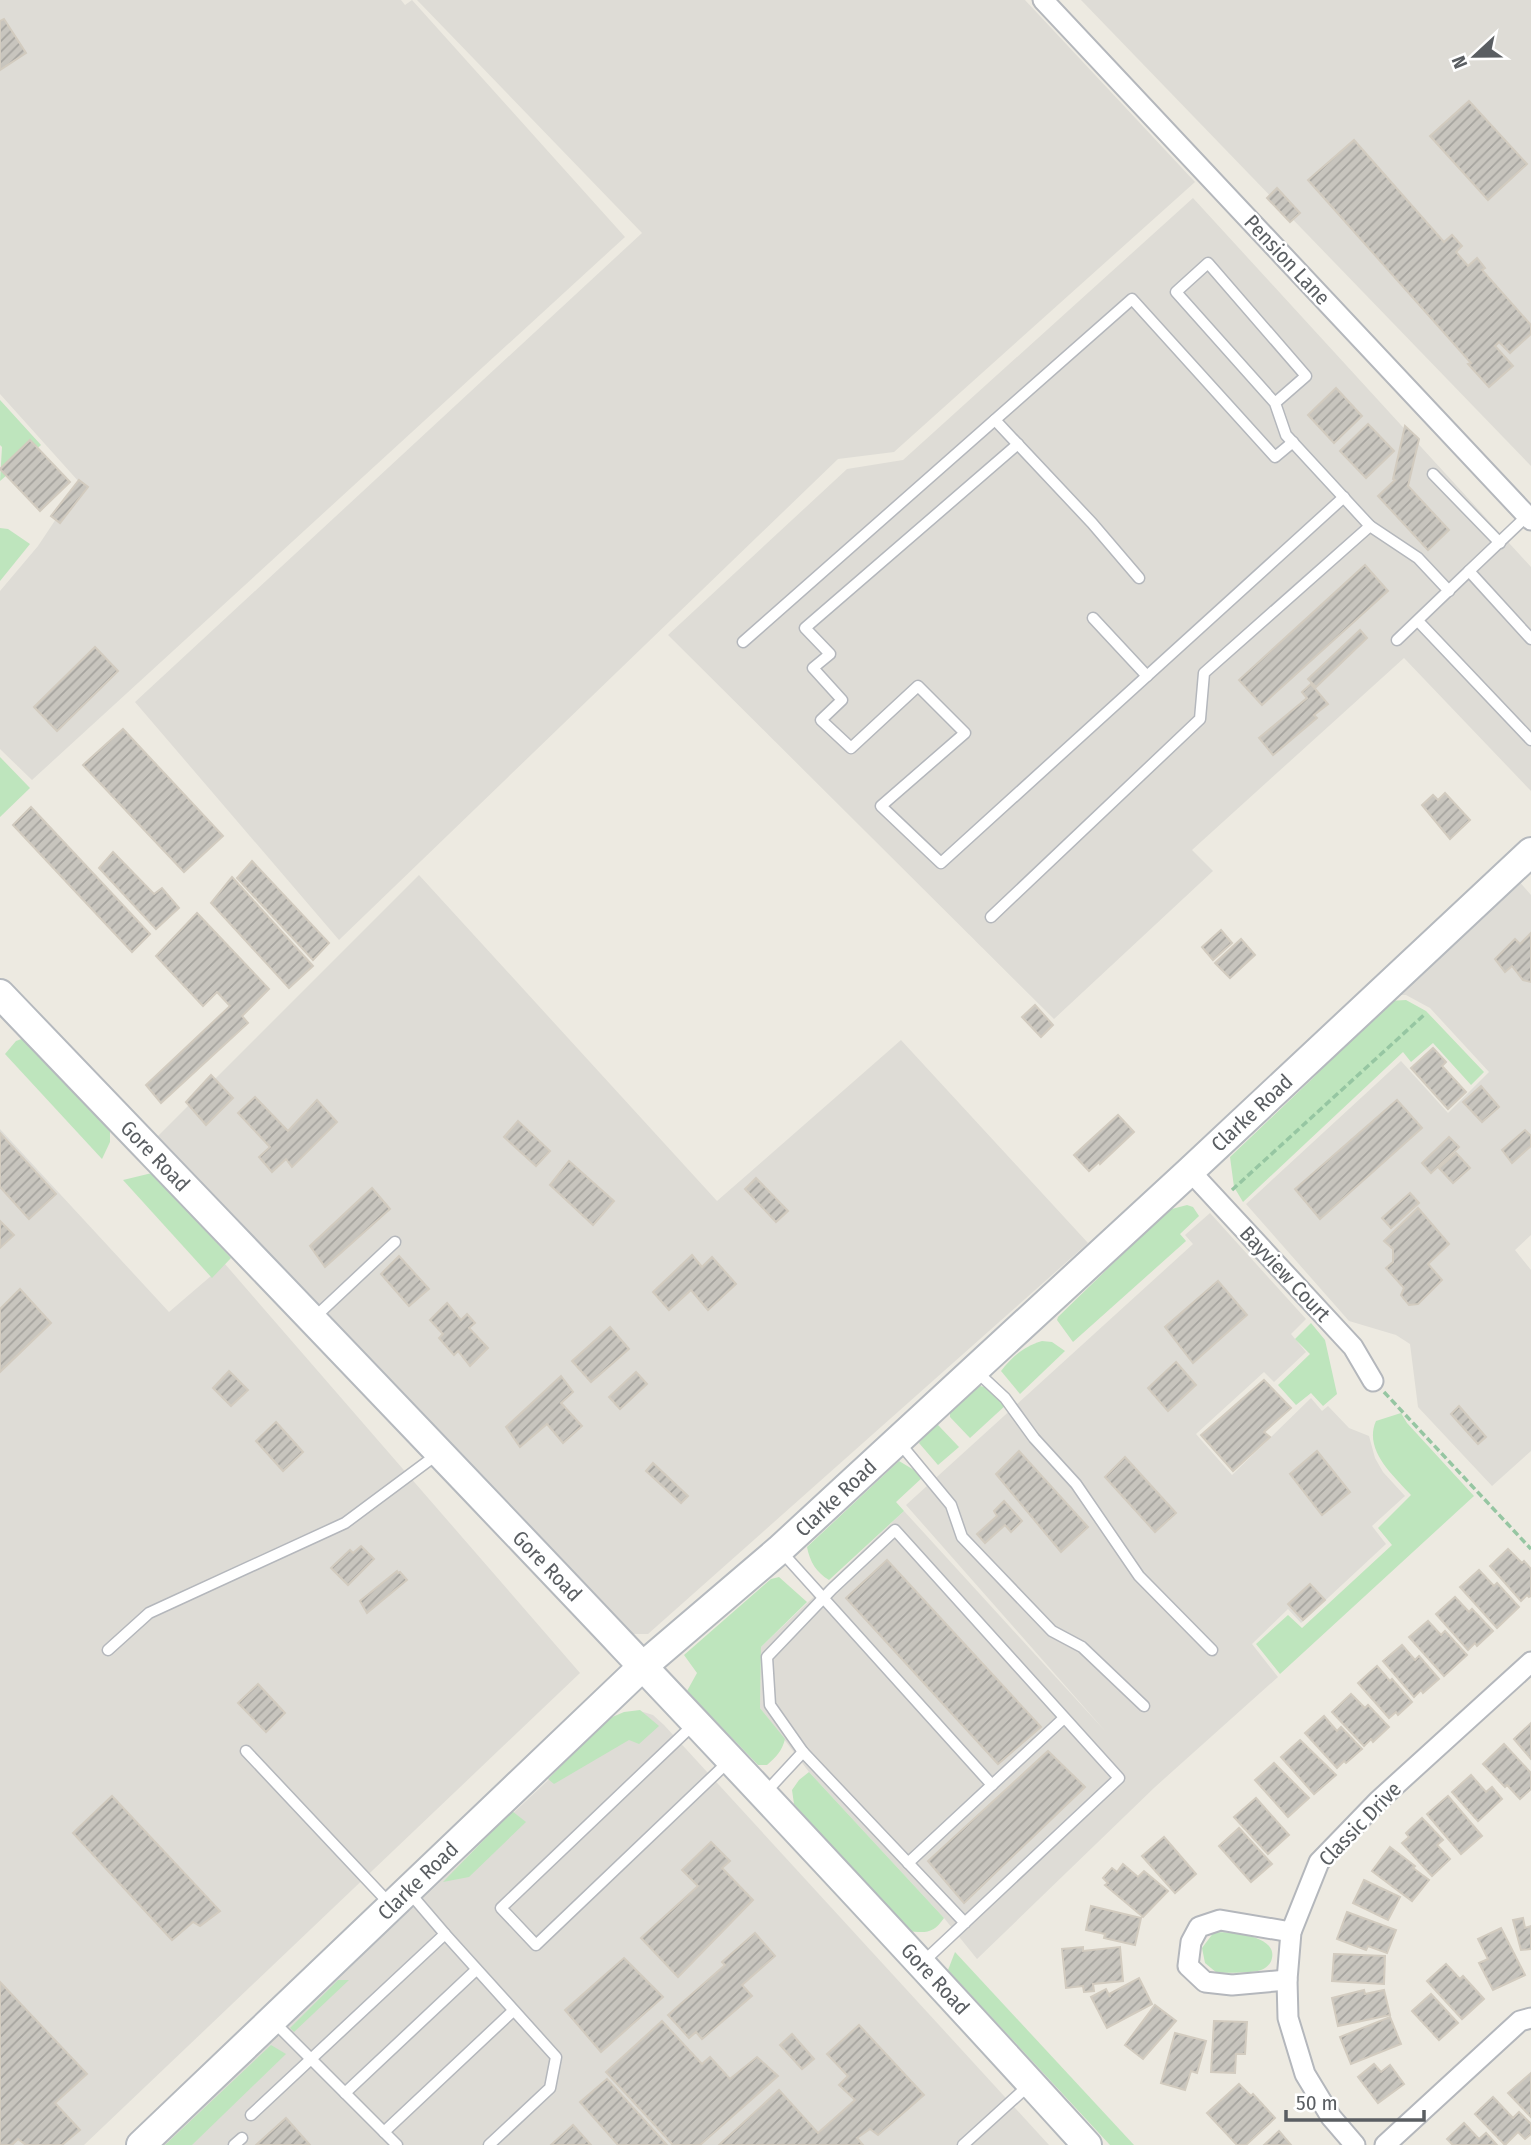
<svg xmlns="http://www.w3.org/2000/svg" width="1531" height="2145" font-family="'Fira Sans Condensed',sans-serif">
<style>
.industrial{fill:#dedcd6}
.grass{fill:#bee5bd}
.building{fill:url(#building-hatch);stroke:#d2cbbf;stroke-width:2}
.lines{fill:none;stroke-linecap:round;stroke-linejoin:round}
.lane-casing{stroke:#b4b7bc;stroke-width:13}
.street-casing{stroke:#b4b7bc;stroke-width:23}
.secondary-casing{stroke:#b5b9be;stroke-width:32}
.path{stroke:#96c6a2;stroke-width:3.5;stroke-dasharray:7 3.5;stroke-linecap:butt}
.lane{stroke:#fff;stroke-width:10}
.street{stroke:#fff;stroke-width:19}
.secondary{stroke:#fff;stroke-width:28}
.labels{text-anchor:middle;stroke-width:5;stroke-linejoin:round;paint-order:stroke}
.street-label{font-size:21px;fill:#5a5e62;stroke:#fff}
</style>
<defs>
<pattern id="building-hatch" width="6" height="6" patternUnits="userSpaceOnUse" patternTransform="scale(1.75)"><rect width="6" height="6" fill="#c8c5be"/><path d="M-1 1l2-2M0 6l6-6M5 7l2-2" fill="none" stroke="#a5a39e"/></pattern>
</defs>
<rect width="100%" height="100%" fill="#edeae1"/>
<g class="industrial">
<path d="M0,0h401l4,5 7,-5 213,237 -593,543 -32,-31v-158l38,-45 42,-63 -80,-89z"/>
<path d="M417,0h608l170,182 -301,270 -56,7 -499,481 -204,-238 507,-469z"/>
<path d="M1081,0h450v466z"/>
<path d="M1193,198l338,369v224l-127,-133 -212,192 21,21 -159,148 -386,-384 179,-166 56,-9z"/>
<path d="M419,875l298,326 184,-161 187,203 -440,391h-22l-471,-495z"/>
<path d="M1517,879l14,16v340l-16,15 16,20v181l-39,35 -74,-79 -8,-63 -14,-9 -47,-14 -103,-117 155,-143 47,52 41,-41 -59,-64 -24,-13h-16z"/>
<path d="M0,1129l169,183 56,-48 355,409 -496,472h-84z"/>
<path d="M1210,1213l96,106 -15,15 15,18 -32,30 -10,-10 -68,62 36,41 79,-77 11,13 6,-5 21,22 20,8 6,22 8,14 22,24 -33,30 14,18 -85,79 -13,-14 -36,35 26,33 -123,110 -178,172 -33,-41 -135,-146 -49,-64 1,-61 143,-136 202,221 -200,-227 287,-261 -8,-9z"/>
<path d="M640,1711l13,4 11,10 385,420h-888l450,-424z"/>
</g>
<g class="grass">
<path d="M0,400l41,45 -41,36 2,-34 -2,-2z"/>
<path d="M0,528l8,1 22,15 -30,37z"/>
<path d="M0,757l30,31 -30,29z"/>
<path d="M1406,1000l20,11 58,61 -13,13 -38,-42 -22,19 -8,-10 -160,150 -9,-15 -4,-30 82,-78 76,-78z"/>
<path d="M24,1038l86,92v12l-8,17 -97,-105 11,-13z"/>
<path d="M152,1173l79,85 -19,20 -89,-98z"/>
<path d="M1187,1205l6,2 6,9 -19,18 6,7 -113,101 -16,-22 1,-3 110,-107z"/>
<path d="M1311,1323l14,17 12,54 -14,12 -12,-13 -15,12 -18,-20 32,-31 -15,-15z"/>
<path d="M1042,1341l10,1 13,9 -45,43 -19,-23c12,-15 22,-24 41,-30z"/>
<path d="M980,1386l10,2 17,16 -37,34 -20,-21v-6z"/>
<path d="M1401,1413l6,10 67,73 -194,178 -24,-30 32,-29 14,13 90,-83 -14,-17 33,-33c-17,-19 -48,-45 -35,-74z"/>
<path d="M938,1425l21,22 -21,18 -19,-22 13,-17z"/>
<path d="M899,1461l25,15 -28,26 8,9 -75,69c-13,-8 -19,-18 -22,-33z"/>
<path d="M779,1577l28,25 -46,45 -1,61 25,31c-3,12 -9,18 -18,26h-9l-71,-74 10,-18 -13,-18 87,-76z"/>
<path d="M640,1710l19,16 -20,18 -10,-4 -75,44 -6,-5 62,-61 14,-6z"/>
<path d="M809,1772l135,146c-11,16 -18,15 -37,13l-113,-127 -2,-14 7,-10z"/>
<path d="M512,1811l14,11 -57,55 -26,5z"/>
<path d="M1214,1932c16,0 63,3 58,26 -1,6 -6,10 -11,12 -13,4 -30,2 -44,3l-12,-10 -3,-15z"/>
<path d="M955,1952l179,193h-24l-162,-175z"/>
<path d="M338,1980h11l-55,52 -4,-4z"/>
<path d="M271,2045l15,9 -94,91h-27z"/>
</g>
<g class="building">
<path d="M4,19l22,34 -26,17v-49z"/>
<path d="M1469,101l58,63 -39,36 -58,-64z"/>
<path d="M1354,140l90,102 8,-7 10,11 -6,6 12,14 9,-8 8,10 -3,2 49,55v9l-21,19 -11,-11 -4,4 18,20 -24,21 -21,-23 3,-1 -163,-183z"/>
<path d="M1277,188l23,25 -10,9 -23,-24z"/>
<path d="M1336,388l26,28 -28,27 -26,-28z"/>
<path d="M1368,424l26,27 -28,27 -26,-27z"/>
<path d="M1405,426l14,13 -11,47 41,44 -21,20 -50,-54 17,-16 -2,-1z"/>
<path d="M30,440l40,42 -30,29 -40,-42z"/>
<path d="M79,480l9,7 -28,36 -9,-7z"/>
<path d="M1365,565l23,26 -126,114 -23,-25z"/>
<path d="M1360,630l7,8 -51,49 -8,-8z"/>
<path d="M95,647l23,24 -61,60 -23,-24z"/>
<path d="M1311,684l17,20 -14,11 3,3 -44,37 -14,-17 48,-40 -5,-6z"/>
<path d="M123,729l100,107 -39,36 -101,-107z"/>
<path d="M1445,793l25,27 -20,19 -28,-34 11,-10 5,5z"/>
<path d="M31,807l119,127 -18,18 -119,-127z"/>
<path d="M113,852l41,42 8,-6 17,20 -23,21 -57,-61z"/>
<path d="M252,861l77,82 -16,17 -76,-82z"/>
<path d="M232,877l81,89 -24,22 -78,-85z"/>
<path d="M197,913l72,76 -27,27 6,7 -87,80 -15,-18 84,-79 -13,-14 -14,14 -47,-50z"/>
<path d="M1221,930l11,13 -19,17 -11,-13z"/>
<path d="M1531,933v49l-8,-2 -11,-14 -7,6 -10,-13 20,-20 5,5z"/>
<path d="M1241,939l14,16 -25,23 -15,-15z"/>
<path d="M1035,1005l18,20 -12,12 -19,-20z"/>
<path d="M1433,1048l13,14 -4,4 24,26 -18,17 -37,-41z"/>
<path d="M211,1075l22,23 -27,27 -20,-23z"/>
<path d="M1481,1086l18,21 -17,15 -19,-20z"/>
<path d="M255,1097l33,34 29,-31 20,22 -45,45 -6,-8 -14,13 -13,-15 11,-10 -32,-34z"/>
<path d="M1397,1100l25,28 -102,91 -25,-30z"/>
<path d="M1118,1115l16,17 -34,32 -1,-2 -10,9 -15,-16z"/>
<path d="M518,1121l32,30 -14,15 -32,-29z"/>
<path d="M1525,1130l6,6v10l-19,17 -10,-13z"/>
<path d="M0,1133l56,61 -27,25 -29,-32z"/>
<path d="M1449,1137l10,10 -28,26 -9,-10z"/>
<path d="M1456,1153l14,15 -17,15 -14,-15z"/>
<path d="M569,1161l45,40 -21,24 -43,-40z"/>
<path d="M756,1178l32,33 -12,11 -31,-33z"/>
<path d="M372,1188l18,21 -65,58 -15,-21z"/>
<path d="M1410,1193l9,10 -28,25 -9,-10z"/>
<path d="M1418,1208l31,36 -21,20 14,16 -24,24 -9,1 -8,-10 3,-7 -18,-20 7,-6v-13l-9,-8z"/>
<path d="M0,1221l14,14 -14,13z"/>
<path d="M692,1255l10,12 10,-10 24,27 -28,26 -17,-20 -22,20 -16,-18z"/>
<path d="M399,1256l30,33 -20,17 -28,-32z"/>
<path d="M1218,1281l29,34 -54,48 -28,-36z"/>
<path d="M20,1289l31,34 -51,49v-63z"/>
<path d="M447,1303l14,17 6,-6 8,9 -6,5 19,20 -18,18 -12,-15 -4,4 -15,-17 4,-4 -13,-14z"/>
<path d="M610,1327l19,22 -38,33 -19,-21z"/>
<path d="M1176,1362l20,23 -28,26 -20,-23z"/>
<path d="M229,1371l19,19 -17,16 -18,-18z"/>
<path d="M636,1372l11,12 -27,25 -11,-12z"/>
<path d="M561,1376l12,16 -12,11 21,23 -19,17 -16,-19 -27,23 -14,-20z"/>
<path d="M1264,1380l27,28 -27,24 6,5 -37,34 -32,-36z"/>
<path d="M1459,1406l27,31 -8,7 -27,-30z"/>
<path d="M276,1422l27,30 -20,19 -27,-30z"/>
<path d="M1019,1451l69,76 -27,25 -65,-78z"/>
<path d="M1317,1451l33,41 -28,23 -32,-41z"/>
<path d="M1125,1457l51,56 -21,19 -50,-55z"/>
<path d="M653,1463l35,33 -7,7 -35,-32z"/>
<path d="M1004,1501l18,20 -11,11 -6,-7 -20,18 -8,-9 20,-18 -3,-5z"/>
<path d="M361,1546l13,13 -26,26 -17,-17 19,-18 3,3z"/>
<path d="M1508,1549l14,14 2,-2 7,8v27l-2,1 -2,-2 -6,6 -31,-35z"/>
<path d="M887,1560l154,167 -43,37 -152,-166z"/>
<path d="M1479,1570l15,16 3,-3 22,24 -22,21 -37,-41z"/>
<path d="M397,1571l1,2 2,-1 7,8 -40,33 -7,-12z"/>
<path d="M1310,1584l15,16 -22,20 -15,-16z"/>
<path d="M1455,1597l14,15 3,-3 21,22 -16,15 -2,-3 -7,7 -32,-36z"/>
<path d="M1428,1621l13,14 4,-4 22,24 -23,21 -35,-39z"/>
<path d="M1402,1645l13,15 4,-4 20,23 -16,14 -2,-3 -7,7 -31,-36z"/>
<path d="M1377,1666l13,15 2,-2 20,23 -14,13 -2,-3 -7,6 -31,-35z"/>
<path d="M258,1684l27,29 -19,19 -28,-29z"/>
<path d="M1351,1694l14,14 3,-3 21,22 -16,15 -2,-3 -7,7 -32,-34z"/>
<path d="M1324,1716l13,15 4,-4 21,22 -16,14 -2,-2 -7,7 -32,-35z"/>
<path d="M1531,1723v36l-17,-20z"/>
<path d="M1300,1740l36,35 -22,19 -33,-37z"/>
<path d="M1504,1744l27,29v16l-11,10 -13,-14 -2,2 -22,-23z"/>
<path d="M1048,1751l37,36 -121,116 -36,-42z"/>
<path d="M1274,1763l35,35 -21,19 -33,-37z"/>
<path d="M1471,1775l15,17 6,-5 10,12 -24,22 -26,-29z"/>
<path d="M112,1796l108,115 -20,15 -7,-4 -21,18 -99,-107z"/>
<path d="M1448,1796l34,40 -21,18 -34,-40z"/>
<path d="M1256,1798l33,37 -21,19 -34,-37z"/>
<path d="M1422,1818l21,22 -6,5 13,14 -18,17 -30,-33 7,-6 -3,-4z"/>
<path d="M1239,1828l33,36 -21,18 -32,-36z"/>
<path d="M1164,1837l32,37 -21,19 -33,-37z"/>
<path d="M711,1842l19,19 -8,7 31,32 -75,77 -37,-39 57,-52 -16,-16z"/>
<path d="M1390,1847l25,19 -2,2 16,12 -17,21 -40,-30z"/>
<path d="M1123,1864l15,13 6,-6 24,20 -25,26 -38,-32 3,-2 -5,-5 9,-10 5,4z"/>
<path d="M1364,1880l36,17 -12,23 -35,-17z"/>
<path d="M1091,1906l50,12 -6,27 -31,-7 1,-4 -19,-4z"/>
<path d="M1347,1912l49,18 -9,23 -19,-7 -2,4 -29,-11z"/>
<path d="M1523,1918l2,10 6,-2v23l-10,1 -8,-30z"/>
<path d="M1501,1928l24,47 -32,15 -14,-27 9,-4 -10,-20z"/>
<path d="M755,1933l20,23 -33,29 10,11 -50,43 -6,-7 -7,6 -21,-23 57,-50 -3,-3z"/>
<path d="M1083,1947v4l37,-4 3,34 -30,3 1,7 -10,1 -1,-6 -17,2 -4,-39z"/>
<path d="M1334,1954l51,2 -1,28 -52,-3z"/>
<path d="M624,1958l39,39 -62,55 -36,-42z"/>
<path d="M1446,1964l14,15 3,-3 21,23 -22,20 -35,-38z"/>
<path d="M1139,1978l13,26 -45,24 -16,-31 15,-8 4,8 -1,-3z"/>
<path d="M0,1982l87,92 -32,29 25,27 -18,15h-36l-8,-6 -6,6h-12z"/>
<path d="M1364,1990l1,4 19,-4 6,25 -52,11 -6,-28z"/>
<path d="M1431,1994l27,29 -19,17 -27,-29z"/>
<path d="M1155,2005l21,16 -33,38 -18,-14z"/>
<path d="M1390,2017l11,27 -50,20 -11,-27z"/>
<path d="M662,2021l40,43 8,-7 20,22 27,-22 21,19 -78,69h-27l-67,-73z"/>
<path d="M1214,2021l33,1 -2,32h-9l-1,19 -24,-1z"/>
<path d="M859,2025l65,70 -46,40 -8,-6 -13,9 6,7h-144l60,-55 39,43 37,-33 -16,-15 9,-9 -21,-22z"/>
<path d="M1175,2033l31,8 -9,32 -6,-2 -6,19 -24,-7z"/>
<path d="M792,2034l22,25 -12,10 -22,-24z"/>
<path d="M1374,2064l7,8 9,-7 14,19 -26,19 -20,-26z"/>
<path d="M1531,2073v44l-23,-24z"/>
<path d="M607,2079l60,66h-49l-38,-43z"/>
<path d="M1239,2084l12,12 2,-2 22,24 -29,27h-9l-30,-32z"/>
<path d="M1493,2097l20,21 6,-6 12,12v10l-6,5 -7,-7 -13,13 -30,-31z"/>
<path d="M286,2118l24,27h-54z"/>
<path d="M1464,2123l15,16 7,-6 11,12h-44l-6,-6z"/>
<path d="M573,2125l18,20h-40z"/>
<path d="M1279,2131l12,14h-27z"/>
</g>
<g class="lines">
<g class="lane-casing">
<g id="lane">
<path d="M1275,403l-99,-111 32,-29 98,113 -31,27 11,32 84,91"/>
<path d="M995,420l97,103 47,55"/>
<path d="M1018,444l-213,184 25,26 -17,14 29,32 -21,20 30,28 67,-62 47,47 -84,73 60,57 403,-366"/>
<path d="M1433,474l67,69"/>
<path d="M1527,516l-58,55 62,68"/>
<path d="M1093,618l54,58"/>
<path d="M1418,621l113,119"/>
<path d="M1397,640l72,-69"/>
<path d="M743,642l389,-343 143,158 18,-15"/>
<path d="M991,917l209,-198 4,-46 166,-147 48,32 31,33"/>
<path d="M315,1317l80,-75"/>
<path d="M975,1370l30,28 29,40 42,46 63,92 73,74"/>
<path d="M898,1441l53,64 11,32 90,94 30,16 62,59"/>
<path d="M780,1550l212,235"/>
<path d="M108,1650l41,-37 196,-90 94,-70"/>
<path d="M693,1725l-192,183 35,37 192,-183"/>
<path d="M246,1751l143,152"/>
<path d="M764,1794l39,-42"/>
<path d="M908,1863l156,-145"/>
<path d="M409,1892l36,42"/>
<path d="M922,1963l197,-185 -224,-248 -63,59 -65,68 3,48 33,47 162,171"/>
<path d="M273,2021l124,124"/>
<path d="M345,2093l131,-123"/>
<path d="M251,2115l194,-181 111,123 -6,31 -61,57"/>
<path d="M384,2132l129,-121"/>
<path d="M234,2145l8,-7"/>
<path d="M963,2145l65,-59"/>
</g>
</g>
<g class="street-casing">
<g id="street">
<path d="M1043,0l488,520"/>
<path d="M1190,1171l163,176 20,34"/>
<path d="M1287,1980l-55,5 -27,-3 -17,-16 3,-24 8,-15 21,-7 71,12"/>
<path d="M1355,2145l-24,-28 -26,-43 -17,-56 -1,-38 4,-48 28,-70 59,-61 153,-139"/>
<path d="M1385,2145l135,-124 11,-3"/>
</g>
</g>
<g class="secondary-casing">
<g id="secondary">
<path d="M0,994c365,381 732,760 1087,1151"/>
<path d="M141,2145l501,-478 137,-117 411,-379 341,-319"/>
</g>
</g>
<g class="path">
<path d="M1232,1190l193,-176"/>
<path d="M1384,1392l147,157"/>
</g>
<use href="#lane" class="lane"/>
<use href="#street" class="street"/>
<use href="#secondary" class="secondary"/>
</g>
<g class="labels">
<g class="street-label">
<text transform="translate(1287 260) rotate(47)" y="7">Pension Lane</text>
<text transform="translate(1252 1113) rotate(-43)" y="7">Clarke Road</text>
<text transform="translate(155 1156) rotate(46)" y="7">Gore Road</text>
<text transform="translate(1285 1274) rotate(47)" y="7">Bayview Court</text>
<text transform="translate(836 1498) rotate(-43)" y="7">Clarke Road</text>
<text transform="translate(547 1566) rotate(46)" y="7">Gore Road</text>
<text transform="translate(1360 1824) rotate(-46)" y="7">Classic Drive</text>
<text transform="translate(418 1881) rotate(-44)" y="7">Clarke Road</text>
<text transform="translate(935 1979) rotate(47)" y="7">Gore Road</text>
</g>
</g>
<g transform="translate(1475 56) rotate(248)" stroke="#ffffff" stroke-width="5" paint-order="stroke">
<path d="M0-5L12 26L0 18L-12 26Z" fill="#5a5e62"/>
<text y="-10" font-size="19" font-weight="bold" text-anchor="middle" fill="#5a5e62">N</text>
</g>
<path d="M1286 2110v10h138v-10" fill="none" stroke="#5a5e62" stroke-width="3.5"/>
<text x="1296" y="2110" font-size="21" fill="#5a5e62" stroke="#ffffff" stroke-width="5" paint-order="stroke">50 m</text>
</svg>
